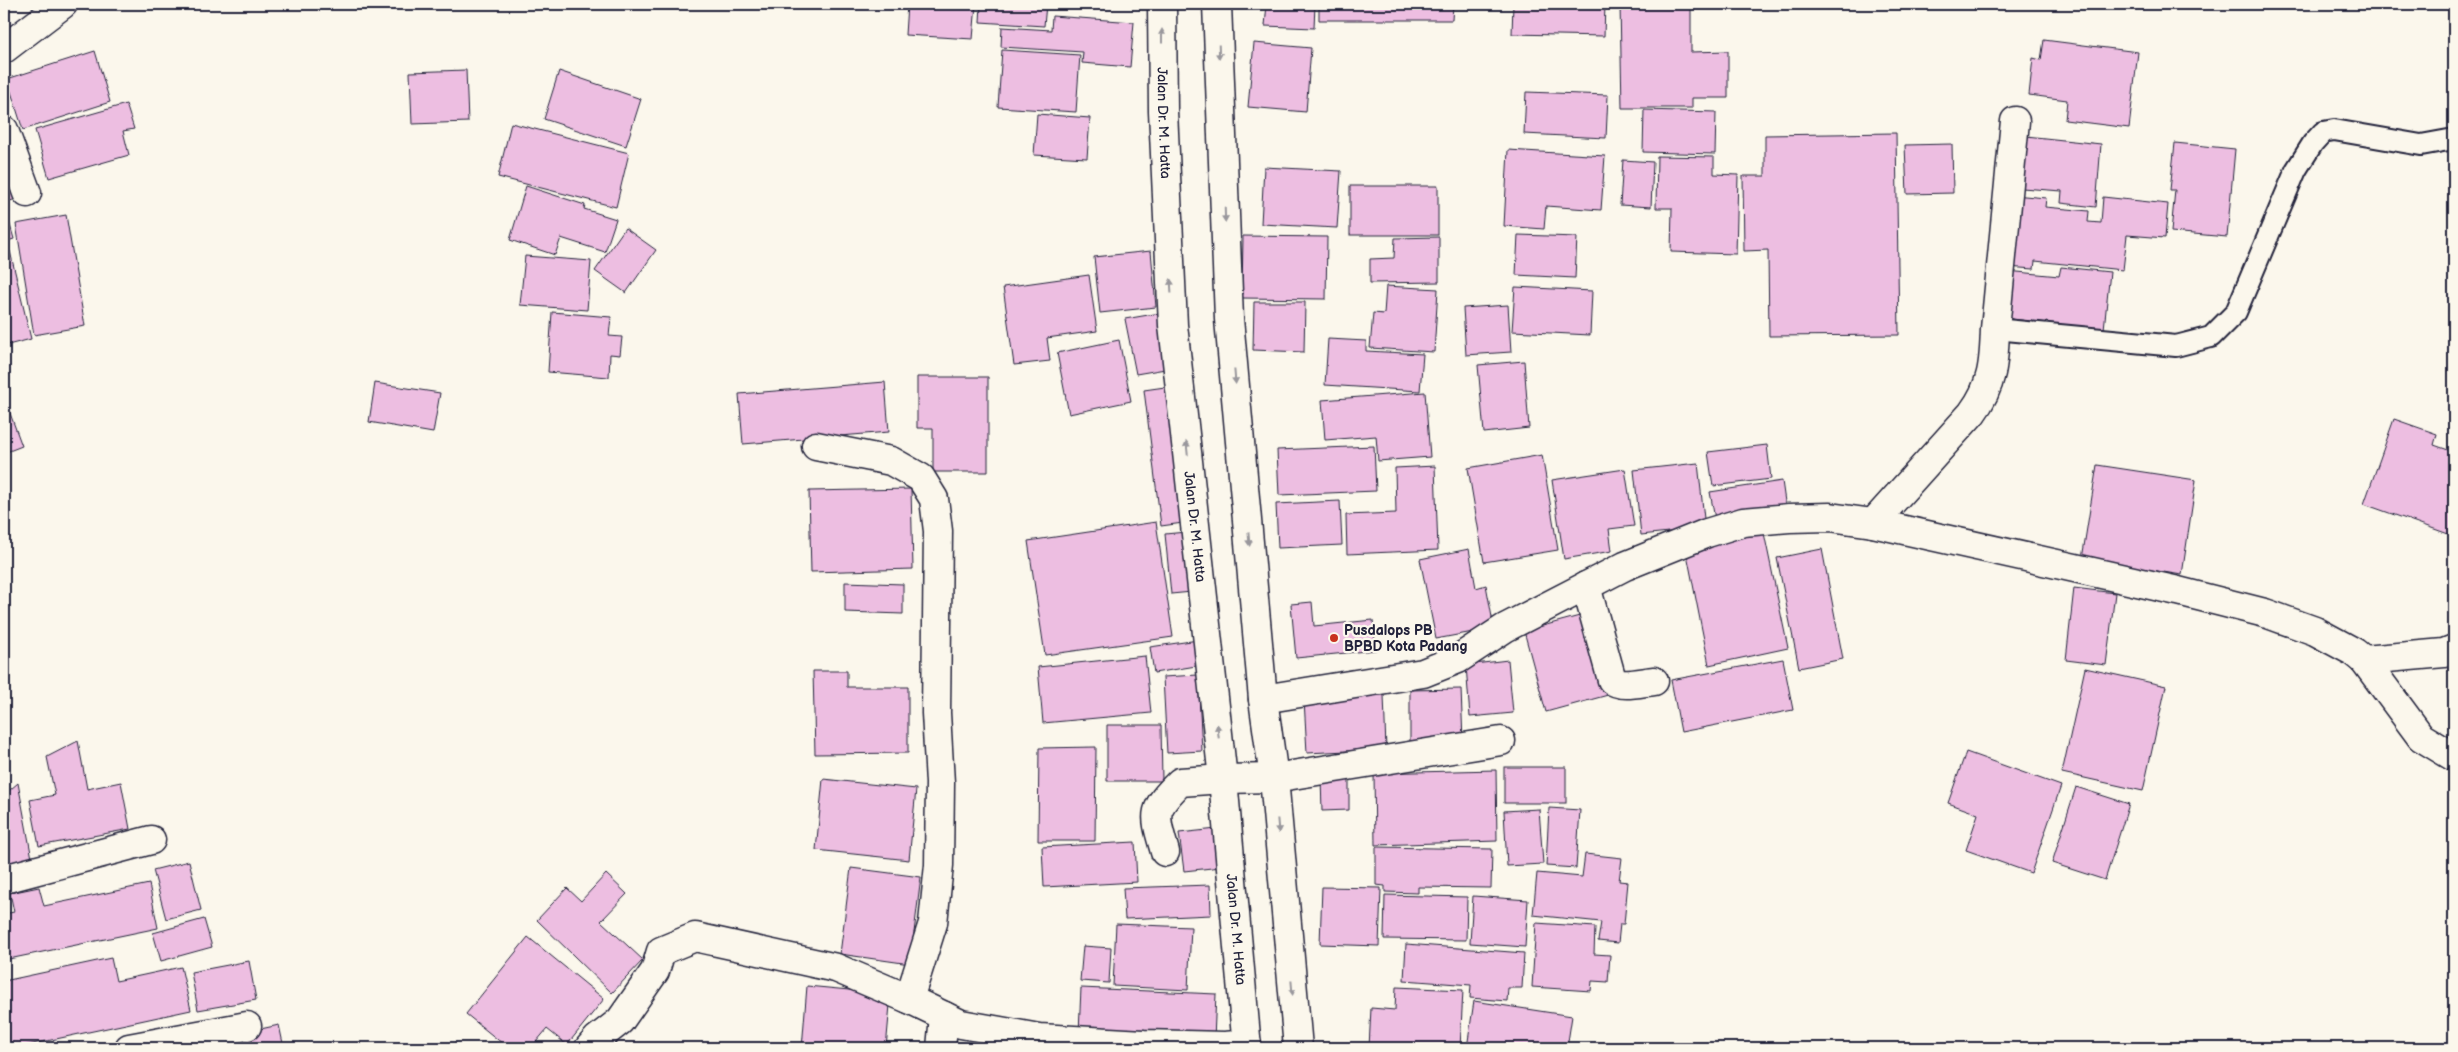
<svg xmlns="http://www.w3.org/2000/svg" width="2458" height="1052" font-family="'Balsamiq Sans',sans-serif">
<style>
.building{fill:#edbee1;stroke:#22223b}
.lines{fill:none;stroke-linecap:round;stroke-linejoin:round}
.service-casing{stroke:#22223b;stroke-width:24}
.minor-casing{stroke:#22223b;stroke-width:31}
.secondary-casing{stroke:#22223b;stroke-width:31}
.service{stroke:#fbf7ec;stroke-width:20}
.minor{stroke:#fbf7ec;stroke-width:28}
.secondary{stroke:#fbf7ec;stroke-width:28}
.oneway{fill:#99979c}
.poi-dot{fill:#c8321e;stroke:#fbf7ec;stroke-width:2}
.labels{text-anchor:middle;stroke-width:4.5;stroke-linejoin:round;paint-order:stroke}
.street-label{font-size:14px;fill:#22223b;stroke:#fbf7ec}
.poi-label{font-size:14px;font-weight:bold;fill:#22223b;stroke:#fbf7ec;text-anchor:start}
</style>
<rect width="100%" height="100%" fill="#fbf7ec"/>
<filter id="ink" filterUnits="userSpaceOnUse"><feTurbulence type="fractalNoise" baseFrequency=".02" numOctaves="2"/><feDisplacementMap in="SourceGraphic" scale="10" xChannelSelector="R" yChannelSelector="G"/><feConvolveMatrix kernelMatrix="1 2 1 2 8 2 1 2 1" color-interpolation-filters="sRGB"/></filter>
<g filter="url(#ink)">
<g class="building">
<path d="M907,4h69l-3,35 -68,-4z"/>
<path d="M981,4h65l-2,22 -64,-4z"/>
<path d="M1267,4h48l-1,24 -49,-2z"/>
<path d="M1319,4h134l-1,16h-133z"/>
<path d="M1513,4h92l-1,32 -92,-2z"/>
<path d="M1620,4h71v48l37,-1v47h-36v10h-70z"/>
<path d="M1052,16l82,6 -4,45 -48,-4 1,-11 -82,-5 1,-20 49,3z"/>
<path d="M2044,40l94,12 -9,76 -64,-8 2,-20 -38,-5 4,-37 8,2z"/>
<path d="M1254,43l57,5 -5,64 -58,-5z"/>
<path d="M1002,50l78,5 -4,57 -78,-5z"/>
<path d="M95,51l15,51 -87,28 -16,-51z"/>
<path d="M466,70l2,52 -56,2 -2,-52z"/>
<path d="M559,71l82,28 -15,47 -82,-27z"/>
<path d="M1526,92l82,3 -2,43 -82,-4z"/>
<path d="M126,104l8,25 -11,2 6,24 -80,23 -14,-48z"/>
<path d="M1644,110l72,2 -1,42 -72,-2z"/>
<path d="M1037,114l53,4 -3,40 -53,-3z"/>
<path d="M511,123l118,30 -13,54 -118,-30z"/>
<path d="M1896,133l3,202 -130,1 -1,-86 -24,1 -1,-75h22v-41z"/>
<path d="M2026,136l75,8 -5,63 -35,-4 1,-12 -40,-3z"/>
<path d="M2175,143l60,6 -8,88 -56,-5 4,-42h-5z"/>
<path d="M1952,144l1,49 -46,1 -2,-49z"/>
<path d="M1508,150l97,6 -4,54 -55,-4 -2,23 -40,-3z"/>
<path d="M1657,156l57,1v17l24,1 -2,79 -65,-2 1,-44h-16z"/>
<path d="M1623,160l30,2 -2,45 -31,-2z"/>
<path d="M1264,167l77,4 -4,57 -76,-4z"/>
<path d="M4,169l12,30 -12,4z"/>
<path d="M526,186l59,19 -1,4 32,10 -11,33 -44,-14 -6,17 -45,-15z"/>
<rect x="1350" y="186" width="88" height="49"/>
<path d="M2014,195l32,3 -1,9 44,4 -1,11 13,1 2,-26 65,7 -3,34 -38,-3 -4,35 -88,-9 -1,8 -27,-2z"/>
<path d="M4,204l10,35 -10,3z"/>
<path d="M66,215l19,111 -51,9 -18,-111z"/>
<path d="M625,228l31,22 -30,43 -31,-22z"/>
<path d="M1518,235l59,2 -2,41 -59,-3z"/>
<path d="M1243,236l84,1 -1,62 -84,-1z"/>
<path d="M1439,237v45l-69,1v-24l24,-1 1,-20z"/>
<path d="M10,251l21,88 -27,7v-94z"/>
<path d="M1151,251l5,56 -56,6 -6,-56z"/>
<path d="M525,256l66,5 -4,49 -67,-5z"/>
<path d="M2061,267l49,5 -6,57 -102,-11 5,-47 52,5z"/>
<path d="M1089,275l8,56 -50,7 3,23 -36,4 -11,-78z"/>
<path d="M1386,286l52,3 -4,63 -64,-4 3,-35 11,1z"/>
<path d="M1515,287l77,4 -2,44 -78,-4z"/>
<path d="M1254,302h51l-1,50 -51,-2z"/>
<path d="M1508,305l3,47 -45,3 -3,-47z"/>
<path d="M552,312l59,5 -2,19 13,1 -2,18 -10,-1 -1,23 -61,-5z"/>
<path d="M1160,313l11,55 -35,6 -11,-55z"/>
<path d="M1328,339l38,2v10l57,3 -3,37 -95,-6z"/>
<path d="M1119,340l12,61 -62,13 -12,-61z"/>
<path d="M1524,361l5,67 -45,5 -6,-68z"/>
<path d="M917,377h71v95h-55v-44h-16z"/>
<path d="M885,382l4,50 -146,12 -4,-50z"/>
<path d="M375,383l65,10 -7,40 -64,-11z"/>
<path d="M1165,387l18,136 -22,3 -17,-136z"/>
<path d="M1425,392l5,65 -52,4 -2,-25 -51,4 -3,-40z"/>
<path d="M4,397l18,49 -18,7z"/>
<path d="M2394,419l43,15 -3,11 20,7v84l-90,-32z"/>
<path d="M1767,445l4,34 -58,7 -5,-34z"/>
<path d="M1374,446l2,45 -97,4 -2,-45z"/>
<path d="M1542,455l16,95 -74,12 -16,-94z"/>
<path d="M1698,463l7,65 -64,7 -7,-65z"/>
<path d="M2097,465l99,15 -14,95 -100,-16z"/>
<path d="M1435,466l3,84 -91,4 -1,-39 50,-2 -1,-45z"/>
<path d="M1625,469l9,57 -25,3 3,22 -48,8 -12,-79z"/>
<path d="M1782,481l4,28 -71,10 -5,-27z"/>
<path d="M911,489l2,80 -102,3 -2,-81z"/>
<path d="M1340,501l2,44 -64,3 -2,-44z"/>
<path d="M1156,522l17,115 -128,18 -17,-114z"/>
<path d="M1186,532l6,60 -21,2 -6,-60z"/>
<path d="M1764,533l24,115 -79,17 -23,-116z"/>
<path d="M1469,549l7,39 10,-3 8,43 -58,11 -16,-80z"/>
<path d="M1822,549l21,110 -44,9 -22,-110z"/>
<path d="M845,582l58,2v30l-58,-2z"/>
<path d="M2074,588l41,5 -9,72 -40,-5z"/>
<path d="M1312,602l2,24 59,-6 3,30 -80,8 -5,-54z"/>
<path d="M1587,614l21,81 -62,17 -22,-81z"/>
<path d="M1198,640l4,25 -48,8 -4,-26z"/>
<path d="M1145,656l6,57 -108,10 -5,-56z"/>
<path d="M1783,659l10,51 -112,22 -10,-52z"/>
<path d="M1508,660l5,53 -43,4 -4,-52z"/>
<path d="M2085,668l81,18 -23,105 -81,-18z"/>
<path d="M813,671h34v16h61v66l-93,1z"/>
<path d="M1198,675l4,76 -35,2 -4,-76z"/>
<path d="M1461,689l2,53 -53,1v-53z"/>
<path d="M1384,695l2,54 -79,4 -3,-54z"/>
<path d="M1107,725h54l1,56h-55z"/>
<path d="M78,741l9,48 34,-7 9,47 -91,17 -9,-46 25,-5 -8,-38z"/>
<path d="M1096,747l-1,94h-57l1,-93z"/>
<path d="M1966,752l95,34 -30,87 -65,-23 12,-36 -30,-11z"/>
<rect x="1504" y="767" width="62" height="36"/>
<path d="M1496,770l1,71 -122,4 -1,-72z"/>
<path d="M1321,778h28v32l-27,1z"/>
<path d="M823,779l93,10 -7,71 -93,-10z"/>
<path d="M18,783l15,81 -29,4v-73z"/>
<path d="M2076,787l53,17 -24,76 -53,-17z"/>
<path d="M1549,808l31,2 -4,58 -30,-2z"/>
<path d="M1539,809l4,55 -36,2 -3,-55z"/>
<path d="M1217,829l4,38 -37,4 -5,-38z"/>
<path d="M1135,842l2,40 -93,5 -2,-40z"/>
<path d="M1376,847l116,2 -1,39 -73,-1v6l-33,-1v-6l-9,-1z"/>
<path d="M1585,854l37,4 -3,23 9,1 -4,42h-4l-2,19 -20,-2 3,-19 -68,-7 4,-42 45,4z"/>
<path d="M189,861l12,49 -35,9 -13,-49z"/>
<path d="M851,868l70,9 -11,87 -70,-10z"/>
<path d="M606,874l21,20 -26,27 42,39 -31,33 -75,-73 30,-32 14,13z"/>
<path d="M149,884l9,44 -154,32v-46l10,-2 -4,-19 29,-6 5,19z"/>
<path d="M1210,885l1,30 -86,4 -2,-31z"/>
<path d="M1322,887l59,1 -2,58 -59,-2z"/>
<path d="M1385,895l82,2 -1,43 -82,-1z"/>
<path d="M1473,896l55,4 -3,47 -55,-4z"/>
<path d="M204,919l8,28 -51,14 -8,-28z"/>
<path d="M1536,923l59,4 -1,27 16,1 -2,27 -16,-1 -1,10 -59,-4z"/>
<path d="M1116,924l75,3 -3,63 -75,-4z"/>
<path d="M528,937l76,62 -37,46 -20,-16 -16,19h-23l-42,-34z"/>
<path d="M1406,944l118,9 -2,35h-14l-1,13 -37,-3 1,-13 -67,-5z"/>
<path d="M1083,946l28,2 -2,35 -29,-2z"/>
<path d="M111,958l5,23 65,-14 10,43 -177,38h-10v-67z"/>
<path d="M249,961l7,39 -58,10 -7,-38z"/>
<path d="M807,986l84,8 -5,54h-84z"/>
<path d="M1396,987l67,3 -3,58h-91l2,-40 24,2z"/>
<path d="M1081,988l135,6 -2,45 -135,-6z"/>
<path d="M1474,1001l98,15 -5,32h-100z"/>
<path d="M279,1025l5,23h-58l-2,-11z"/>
</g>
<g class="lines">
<g class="service-casing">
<path id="service" d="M1995,329l181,17 35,-9 25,-25 60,-142 17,-27 10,-11 11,-2 87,15 33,-6"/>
</g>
<g class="minor-casing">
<g id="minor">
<path d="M4,49l59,-45"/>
<path d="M4,130l23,63"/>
<path d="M816,446l75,15 30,17 13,21 4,32 -2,182 4,70 -1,82 -6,58 -24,76 52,25 78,14 105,6 81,2 22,-2"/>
<path d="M1873,523l99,-110c21,-28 22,-51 23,-84l20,-208"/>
<path d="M1586,586l26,94c9,8 30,2 42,1"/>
<path d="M2364,660l80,-7 10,-4"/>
<path d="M1263,699l160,-26 35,-14 47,-31 120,-62 82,-33 36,-11 46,-4 41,-1 43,6 305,68 87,22 50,18 39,21 10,8 57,77 33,20"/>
<path d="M1274,778l227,-37"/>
<path d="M1165,852c-11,-39 -14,-41 15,-70l43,-3"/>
<path d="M4,879l147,-39"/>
<path d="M129,1048l118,-22"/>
<path d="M589,1048l8,-9 23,-18 35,-50 6,-20 34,-14 141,31 73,31"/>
<path d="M941,1048l3,-32"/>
</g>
</g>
<g class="secondary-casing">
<g id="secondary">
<path id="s1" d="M1162,4l1,107 10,214 50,454 24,269"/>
<path d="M1217,4l12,315 34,380 11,79 24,270"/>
<path d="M1223,779l51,-1"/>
</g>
</g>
<use href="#service" class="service"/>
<use href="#minor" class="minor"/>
<use href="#secondary" class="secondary"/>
</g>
<defs><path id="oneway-solid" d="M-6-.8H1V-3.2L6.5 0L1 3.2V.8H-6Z" transform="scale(1.25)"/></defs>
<g class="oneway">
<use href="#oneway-solid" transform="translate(1162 36) rotate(-90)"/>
<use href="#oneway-solid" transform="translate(1219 52) rotate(88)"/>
<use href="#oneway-solid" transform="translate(1225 215) rotate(88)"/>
<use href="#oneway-solid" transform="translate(1171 286) rotate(-93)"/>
<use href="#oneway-solid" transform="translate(1235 377) rotate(85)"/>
<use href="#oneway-solid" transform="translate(1187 448) rotate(-96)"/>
<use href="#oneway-solid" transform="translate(1249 539) rotate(85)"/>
<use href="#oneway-solid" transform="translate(1218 731) rotate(-96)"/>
<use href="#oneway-solid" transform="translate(1278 826) rotate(85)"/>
<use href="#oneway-solid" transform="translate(1292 988) rotate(85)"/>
</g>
</g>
<circle class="poi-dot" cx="1334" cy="638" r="5"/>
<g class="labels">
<g class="street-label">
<text dy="5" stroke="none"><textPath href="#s1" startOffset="119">Jalan Dr. M. Hatta</textPath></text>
<text dy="5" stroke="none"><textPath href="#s1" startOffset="524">Jalan Dr. M. Hatta</textPath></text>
<text dy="5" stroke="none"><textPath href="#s1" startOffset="929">Jalan Dr. M. Hatta</textPath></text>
</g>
<g class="poi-label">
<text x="1344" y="635">Pusdalops PB<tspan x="1344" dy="16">BPBD Kota Padang</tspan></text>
</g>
</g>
<rect width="2458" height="1052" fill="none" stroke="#fbf7ec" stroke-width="20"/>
<rect x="10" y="10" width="2438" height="1032" fill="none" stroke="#22223b" stroke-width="2" filter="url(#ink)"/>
</svg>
